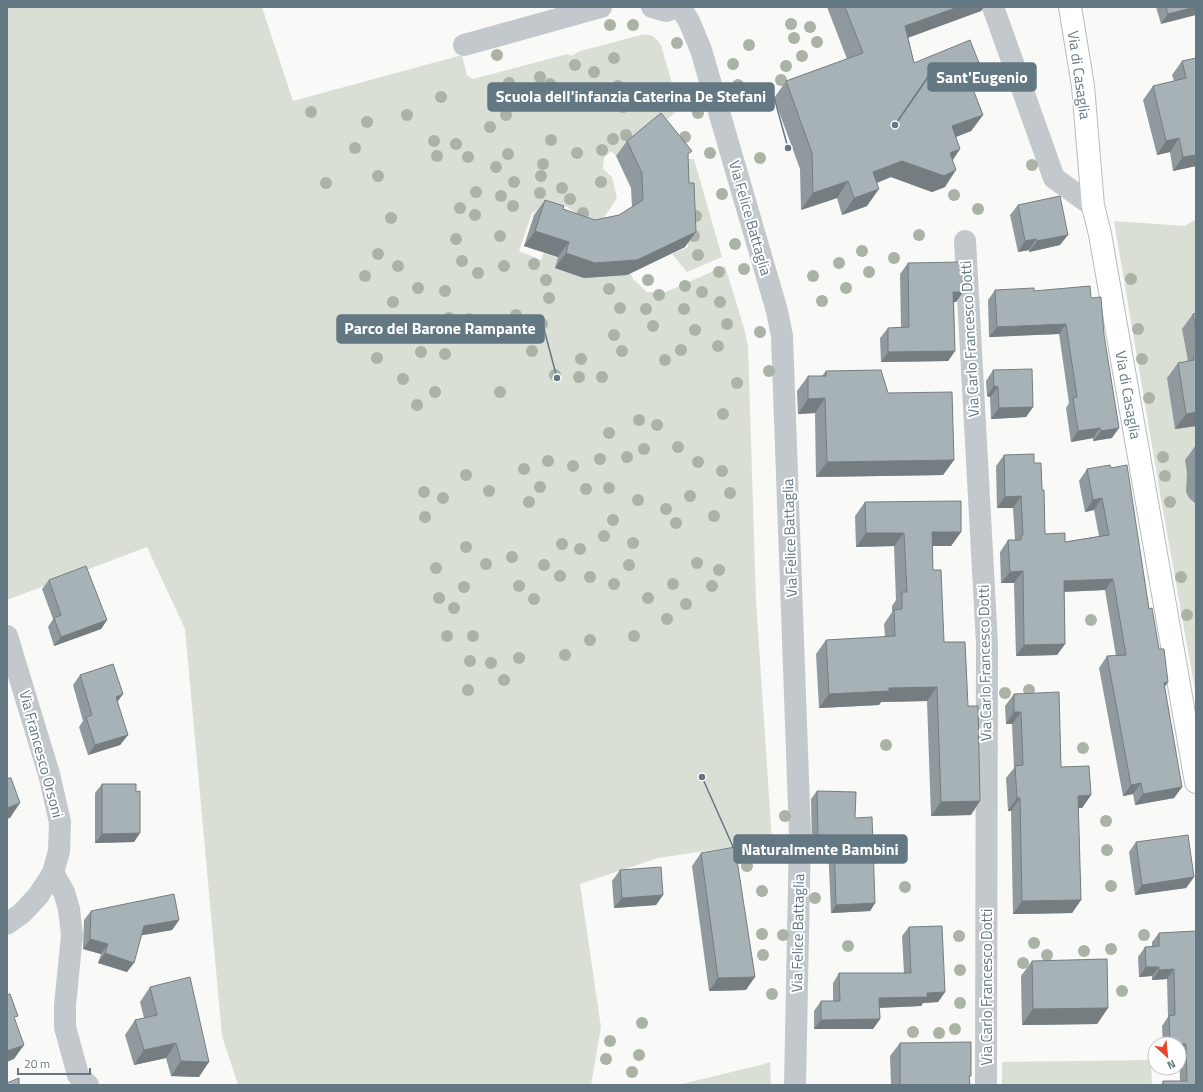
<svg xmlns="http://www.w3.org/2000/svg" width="1203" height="1092" font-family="'Titillium Web',sans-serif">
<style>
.green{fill:#dadfd6}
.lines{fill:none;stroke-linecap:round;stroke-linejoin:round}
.secondary-casing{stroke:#b5bcc0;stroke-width:24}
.street{stroke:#c2c8cb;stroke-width:22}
.secondary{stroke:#fff;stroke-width:22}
.tree{fill:#aab3a6}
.wall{fill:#90999d}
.shaded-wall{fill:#757d80}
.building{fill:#a7b2b7;stroke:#757d80}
.labels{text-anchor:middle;stroke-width:4;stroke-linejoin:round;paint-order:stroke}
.street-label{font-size:15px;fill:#647883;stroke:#fff}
.leader{fill:none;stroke:#647883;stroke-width:1.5}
.callout-dot{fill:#647883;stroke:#fff;stroke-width:1.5}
.callout{fill:#647883;stroke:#647883;stroke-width:1.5}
.callout-label{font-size:16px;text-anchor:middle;font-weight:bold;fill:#fff}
</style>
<rect width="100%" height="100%" fill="#f9f9f7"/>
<g class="green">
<path d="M7,7h255l31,94 169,-46 5,20 6,4 95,-25 3,2 9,-5 61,-16c9,-2 15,2 20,10l18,63 -1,2 -25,22 -3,-3 -34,27 -5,-5 -7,7 -1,11 9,8 5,21 -14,21 -19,1 -18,-14 -25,2 -9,5 -13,38 22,9 3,-7 14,4 -3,11 29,10 43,-3 3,-2 4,7 13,12h19l59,-26 19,62 4,18 8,255 16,240 -114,17 -78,26 21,143 -10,58h-353l-16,-49 -37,-407 -38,-82 -140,53z"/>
<path d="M687,159h7l28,98 -35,15 -15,-18 16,-7z"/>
<path d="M1196,219v477l-36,-203 -46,-272 71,5z"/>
<path d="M1151,1060l1,25h-150v-23z"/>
<path d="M770,1062l1,23h-93l86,-21z"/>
</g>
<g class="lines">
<g class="secondary-casing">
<path id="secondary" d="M1070,7l13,79 10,120 7,28 96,548"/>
</g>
<g class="street">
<path d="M652,7l14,4 10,-4"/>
<path d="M680,7l9,14 12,29 76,261 5,25 18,498 -5,251"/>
<path d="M993,7l61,171 39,28"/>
<path d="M464,45l137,-38"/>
<path d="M965,241l22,403 -1,441"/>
<path d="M7,636l42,138 11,48 -1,29 -6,22 -15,23 -16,17 -15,11"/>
<path d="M53,873l11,19 5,17 3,26 -7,70v22l13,48 10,10"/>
</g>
<use href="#secondary" class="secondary"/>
</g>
<g class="tree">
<circle cx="791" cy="24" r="6"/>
<circle cx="610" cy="25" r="6"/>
<circle cx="633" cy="25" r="6"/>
<circle cx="810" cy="27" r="6"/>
<circle cx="794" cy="38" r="6"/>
<circle cx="817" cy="42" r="6"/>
<circle cx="677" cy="43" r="6"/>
<circle cx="749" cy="45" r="6"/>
<circle cx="497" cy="55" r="6"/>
<circle cx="802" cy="56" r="6"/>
<circle cx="614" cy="58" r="6"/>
<circle cx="733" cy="64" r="6"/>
<circle cx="575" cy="65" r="6"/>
<circle cx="786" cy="66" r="6"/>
<circle cx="594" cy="72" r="6"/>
<circle cx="540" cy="77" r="6"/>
<circle cx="781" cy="80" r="6"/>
<circle cx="509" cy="83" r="6"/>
<circle cx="550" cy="84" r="6"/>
<circle cx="738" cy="85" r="6"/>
<circle cx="618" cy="86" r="6"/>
<circle cx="441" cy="97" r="6"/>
<circle cx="623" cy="107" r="6"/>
<circle cx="311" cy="112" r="6"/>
<circle cx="698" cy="113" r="6"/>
<circle cx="407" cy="115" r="6"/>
<circle cx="506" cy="115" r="6"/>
<circle cx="367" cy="122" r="6"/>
<circle cx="490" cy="127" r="6"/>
<circle cx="626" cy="135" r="6"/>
<circle cx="685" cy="137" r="6"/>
<circle cx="613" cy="139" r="6"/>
<circle cx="551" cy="140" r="6"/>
<circle cx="434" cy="141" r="6"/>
<circle cx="456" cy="144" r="6"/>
<circle cx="355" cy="148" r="6"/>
<circle cx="602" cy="150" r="6"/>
<circle cx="577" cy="153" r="6"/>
<circle cx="710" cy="153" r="6"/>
<circle cx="508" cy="154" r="6"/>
<circle cx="437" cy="156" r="6"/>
<circle cx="468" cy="157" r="6"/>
<circle cx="760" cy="158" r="6"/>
<circle cx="543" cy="164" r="6"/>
<circle cx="1032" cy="165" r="6"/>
<circle cx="496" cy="167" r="6"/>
<circle cx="378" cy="176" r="6"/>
<circle cx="541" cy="176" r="6"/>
<circle cx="514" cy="182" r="6"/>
<circle cx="601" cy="182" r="6"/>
<circle cx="326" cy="183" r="6"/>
<circle cx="562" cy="188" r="6"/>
<circle cx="476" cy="192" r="6"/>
<circle cx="540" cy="193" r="6"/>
<circle cx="722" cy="194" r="6"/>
<circle cx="954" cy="195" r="6"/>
<circle cx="501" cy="196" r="6"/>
<circle cx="570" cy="199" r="6"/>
<circle cx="513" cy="206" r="6"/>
<circle cx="460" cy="208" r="6"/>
<circle cx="978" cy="209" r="6"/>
<circle cx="583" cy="213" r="6"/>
<circle cx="475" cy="215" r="6"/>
<circle cx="696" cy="216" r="6"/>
<circle cx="391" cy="218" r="6"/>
<circle cx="919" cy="235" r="6"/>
<circle cx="500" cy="236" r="6"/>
<circle cx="694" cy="236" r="6"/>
<circle cx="456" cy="239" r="6"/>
<circle cx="735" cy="244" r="6"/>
<circle cx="862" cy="251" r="6"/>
<circle cx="378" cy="254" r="6"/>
<circle cx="698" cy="255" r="6"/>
<circle cx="894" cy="258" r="6"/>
<circle cx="462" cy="261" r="6"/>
<circle cx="839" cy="263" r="6"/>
<circle cx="534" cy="264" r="6"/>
<circle cx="398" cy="266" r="6"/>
<circle cx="504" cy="266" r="6"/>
<circle cx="744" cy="269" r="6"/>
<circle cx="719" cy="272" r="6"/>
<circle cx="869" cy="272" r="6"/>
<circle cx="478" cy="273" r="6"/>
<circle cx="365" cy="276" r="6"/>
<circle cx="813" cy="276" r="6"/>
<circle cx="1131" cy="279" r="6"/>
<circle cx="546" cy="280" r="6"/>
<circle cx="648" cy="280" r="6"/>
<circle cx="685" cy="286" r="6"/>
<circle cx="418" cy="288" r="6"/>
<circle cx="846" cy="288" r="6"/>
<circle cx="609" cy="289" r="6"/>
<circle cx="445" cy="291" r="6"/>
<circle cx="702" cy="292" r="6"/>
<circle cx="659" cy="295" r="6"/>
<circle cx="549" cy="298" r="6"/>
<circle cx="822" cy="301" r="6"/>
<circle cx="393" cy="302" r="6"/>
<circle cx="720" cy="302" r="6"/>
<circle cx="620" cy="308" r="6"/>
<circle cx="646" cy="309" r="6"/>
<circle cx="684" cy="309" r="6"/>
<circle cx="516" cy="315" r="6"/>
<circle cx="449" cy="318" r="6"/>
<circle cx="469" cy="319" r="6"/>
<circle cx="542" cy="324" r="6"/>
<circle cx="727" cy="324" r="6"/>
<circle cx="653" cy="326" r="6"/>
<circle cx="1138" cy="329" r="6"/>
<circle cx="695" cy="330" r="6"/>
<circle cx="760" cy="332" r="6"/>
<circle cx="614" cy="335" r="6"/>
<circle cx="718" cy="346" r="6"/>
<circle cx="681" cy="350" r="6"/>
<circle cx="532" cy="351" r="6"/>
<circle cx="622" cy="351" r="6"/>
<circle cx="421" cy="352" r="6"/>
<circle cx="445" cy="354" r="6"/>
<circle cx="377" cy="358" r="6"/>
<circle cx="581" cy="359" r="6"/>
<circle cx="1142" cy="359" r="6"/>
<circle cx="665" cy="360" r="6"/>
<circle cx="769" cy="371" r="6"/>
<circle cx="555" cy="375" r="6"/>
<circle cx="579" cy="377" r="6"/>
<circle cx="602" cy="377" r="6"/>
<circle cx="403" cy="379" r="6"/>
<circle cx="737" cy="383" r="6"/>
<circle cx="435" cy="392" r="6"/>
<circle cx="500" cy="392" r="6"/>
<circle cx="1149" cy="398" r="6"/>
<circle cx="417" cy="405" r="6"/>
<circle cx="723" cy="414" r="6"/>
<circle cx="639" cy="420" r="6"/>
<circle cx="657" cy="425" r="6"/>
<circle cx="609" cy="433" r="6"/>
<circle cx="678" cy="447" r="6"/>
<circle cx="644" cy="449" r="6"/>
<circle cx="627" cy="457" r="6"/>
<circle cx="1163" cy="457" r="6"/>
<circle cx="600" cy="459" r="6"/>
<circle cx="548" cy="461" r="6"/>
<circle cx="698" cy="462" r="6"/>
<circle cx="573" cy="466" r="6"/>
<circle cx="524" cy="469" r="6"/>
<circle cx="722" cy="471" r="6"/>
<circle cx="466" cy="475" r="6"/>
<circle cx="1165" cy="476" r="6"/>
<circle cx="540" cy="487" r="6"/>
<circle cx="609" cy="488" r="6"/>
<circle cx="586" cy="489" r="6"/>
<circle cx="489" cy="491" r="6"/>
<circle cx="424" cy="492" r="6"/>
<circle cx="730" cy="493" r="6"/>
<circle cx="690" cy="496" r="6"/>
<circle cx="443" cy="498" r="6"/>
<circle cx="638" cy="500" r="6"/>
<circle cx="529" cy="502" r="6"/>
<circle cx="1170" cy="502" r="6"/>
<circle cx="666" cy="509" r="6"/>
<circle cx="714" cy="516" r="6"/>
<circle cx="425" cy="517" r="6"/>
<circle cx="613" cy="520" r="6"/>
<circle cx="676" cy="523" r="6"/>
<circle cx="604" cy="536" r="6"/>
<circle cx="633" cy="543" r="6"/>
<circle cx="562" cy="544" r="6"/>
<circle cx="466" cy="547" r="6"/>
<circle cx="580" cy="549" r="6"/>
<circle cx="512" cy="557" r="6"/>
<circle cx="697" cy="563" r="6"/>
<circle cx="486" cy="564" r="6"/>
<circle cx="544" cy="565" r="6"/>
<circle cx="629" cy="565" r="6"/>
<circle cx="436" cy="568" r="6"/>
<circle cx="719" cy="570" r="6"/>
<circle cx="560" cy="576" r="6"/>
<circle cx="590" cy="577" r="6"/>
<circle cx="1181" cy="577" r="6"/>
<circle cx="614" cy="584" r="6"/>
<circle cx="673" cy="584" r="6"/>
<circle cx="519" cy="586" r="6"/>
<circle cx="712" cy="586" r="6"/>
<circle cx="464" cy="587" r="6"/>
<circle cx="439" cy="598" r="6"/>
<circle cx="648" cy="598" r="6"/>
<circle cx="534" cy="599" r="6"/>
<circle cx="686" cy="604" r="6"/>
<circle cx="454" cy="608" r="6"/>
<circle cx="1187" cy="615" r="6"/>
<circle cx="667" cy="619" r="6"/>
<circle cx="1091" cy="620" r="6"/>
<circle cx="447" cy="636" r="6"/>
<circle cx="473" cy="636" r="6"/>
<circle cx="634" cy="636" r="6"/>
<circle cx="590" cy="640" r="6"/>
<circle cx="565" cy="655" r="6"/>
<circle cx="519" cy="658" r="6"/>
<circle cx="470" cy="661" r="6"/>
<circle cx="491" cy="663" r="6"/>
<circle cx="504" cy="680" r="6"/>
<circle cx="468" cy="690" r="6"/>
<circle cx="1029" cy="690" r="6"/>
<circle cx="1005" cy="693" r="6"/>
<circle cx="886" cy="745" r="6"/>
<circle cx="1083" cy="748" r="6"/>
<circle cx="785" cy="816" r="6"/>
<circle cx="1106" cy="821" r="6"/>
<circle cx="1107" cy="850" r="6"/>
<circle cx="747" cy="866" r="6"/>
<circle cx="1111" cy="886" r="6"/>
<circle cx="905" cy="887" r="6"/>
<circle cx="762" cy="891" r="6"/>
<circle cx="815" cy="898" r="6"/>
<circle cx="762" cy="934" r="6"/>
<circle cx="783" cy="935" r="6"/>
<circle cx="1144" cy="935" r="6"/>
<circle cx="959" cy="936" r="6"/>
<circle cx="1034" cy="943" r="6"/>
<circle cx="848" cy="946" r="6"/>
<circle cx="1111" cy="949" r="6"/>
<circle cx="1084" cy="951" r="6"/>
<circle cx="763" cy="955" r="6"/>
<circle cx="1047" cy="955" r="6"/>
<circle cx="1023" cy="963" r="6"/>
<circle cx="960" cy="970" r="6"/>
<circle cx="1122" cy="991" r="6"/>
<circle cx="772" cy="994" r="6"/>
<circle cx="960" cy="1003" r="6"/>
<circle cx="642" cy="1023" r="6"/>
<circle cx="955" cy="1029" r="6"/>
<circle cx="913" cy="1032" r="6"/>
<circle cx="939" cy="1033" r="6"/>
<circle cx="610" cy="1041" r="6"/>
<circle cx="639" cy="1055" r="6"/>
<circle cx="606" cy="1059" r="6"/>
<circle cx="632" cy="1072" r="6"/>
</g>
<g class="wall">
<path d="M827,7h157l-3,4 -73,26 6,26 61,13h1l-5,8 12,31 -12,16 -15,6 -3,23 -8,27 -13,5 -41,-15 -14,6 -10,23 -25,9 -5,-17 -36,12 -1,-41 -26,-71 12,-17 61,-22z"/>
<path d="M1156,7h40l-35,17z"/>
<path d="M1196,58v108l-23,5 -3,-19 -13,3 -14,-55 10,-14 21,-5 -2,-6 10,-14z"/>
<path d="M627,141l61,15 -3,91 -58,28 -43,3 -29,-10 3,-11 -34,-11 10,-31 11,-15 18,9 32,11 24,-5 13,-8 -1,-19 -15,-32z"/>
<path d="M1018,205l42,40 -31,7v-2l-11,2 -8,-37z"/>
<path d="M908,263l55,29 -7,10h-2l1,49 -7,10 -67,1 -1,-24 8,-10 13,-1 -1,-53z"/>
<path d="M995,290l39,1 57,7 21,140 -19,3v-3l-22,4 -5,-34 3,-5 -10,-69 -70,3 -1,-37z"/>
<path d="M1196,313v113l-21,3 -8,-51 11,-15 10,-2 -6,-32 11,-15z"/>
<path d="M993,370l40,37 -7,10 -35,2 -1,-22 -3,-1 -1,-15z"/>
<path d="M826,371l62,22 66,67 -11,15 -127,2 -1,-64 -17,1 -1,-23 11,-15h14z"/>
<path d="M1196,445v59l-7,-6 -3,-6 1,-19 -2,-13z"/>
<path d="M1004,455l30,8 8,27 3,44 20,8 34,-6 -5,-26 -9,2 -6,-31 8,-12 24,-1 38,141 15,78 18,100 -8,11 -39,7 -2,-11 -10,2 -24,-128 8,-12h9l-11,-66 -41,2 1,52 -8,11 -41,1 -2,-73h-13l-1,-31 8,-12h7l-2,-32h-16l-1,-42z"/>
<path d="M865,502l96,30 -10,14h-19l1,24 38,245 -40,1 -4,-115 -46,1 -2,3 -60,3 -3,-54 10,-14 59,-3 -1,-13 8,-12v-6l4,-6 -2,-54 -38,1 -1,-31z"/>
<path d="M49,580l58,40 -6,9 -47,17 -6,-19 5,-8 -11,-30z"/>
<path d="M80,675l43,19 -6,8 11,33 -8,10 -32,10 -9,-28 4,-6 -10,-36z"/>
<path d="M1014,694l47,73 30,28 -9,13h-4l3,92 -9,13 -59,1 -2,-103h-3l-2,-33 8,-10 -2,-44h-6l-1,-18z"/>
<path d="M102,784l34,8 4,41 -6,9 -39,1v-50z"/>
<path d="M817,791l38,27 20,85 -5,8 -39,2 -3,-67 -16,1 -1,-48z"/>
<path d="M1136,842l58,35 -8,11 -51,7 -6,-43z"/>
<path d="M701,853l45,137 -37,1 -17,-125z"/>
<path d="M620,870l43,25 -7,10 -42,3 -2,-27z"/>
<path d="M91,911l88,9 -7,10 -30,5 -15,37 -29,-9 3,-9 -18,-5 1,-29z"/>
<path d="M909,927l36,65 -7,10 -15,1 -2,3 -42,2 1,11 -7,10h-59v-18l7,-10h12v-18l6,-10h65l-2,-37z"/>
<path d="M1196,931v154h-35l2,-4h17l-1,-37h-16l-1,-18 6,-9 -1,-38 -15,1v-4l-13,1 -1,-20 7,-10h7v-5l7,-9z"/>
<path d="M1032,961l76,47 -11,16 -75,1 -1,-49z"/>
<path d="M150,987l49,90 -28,-1 -5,-18 -32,7 -9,-30 10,-15 9,-2 -4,-16z"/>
<path d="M900,1043l69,36 1,6h-79l-1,-29z"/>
</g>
<g class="shaded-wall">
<path d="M958,7h26l-3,4 -87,32 11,-17z"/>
<path d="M1195,7h1v8l-35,9 7,-10z"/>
<path d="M981,68l-17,25 -7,3 16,-25z"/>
<path d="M983,115l-12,16 -31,12 12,-17z"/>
<path d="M1179,138l-9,14 -13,3 9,-14z"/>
<path d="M960,149l-11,17 1,-13z"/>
<path d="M1196,155v11l-23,5 10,-14z"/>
<path d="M902,161l54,9 -11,17 -13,5 -41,-15 -30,12 12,-17z"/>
<path d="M848,181l-11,17 -36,12 12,-17z"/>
<path d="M879,189l-12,17 -25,9 12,-17z"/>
<path d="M535,231l34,11 -11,15 -34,-11z"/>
<path d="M696,232l-11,15 -58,28 -43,3 -29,-10 11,-15z"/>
<path d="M1068,235l-8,10 -31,7 8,-11z"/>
<path d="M1036,239l-7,11 -11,2 7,-11z"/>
<path d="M953,292h10l-7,10h-10z"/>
<path d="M1066,324l-7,10 -70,3 8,-10z"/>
<path d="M955,351l-7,10 -67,1 7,-10z"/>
<path d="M994,386l4,1 -8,10 -3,-1z"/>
<path d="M825,398l-10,15 -17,1 10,-15z"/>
<path d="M1033,407l-7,10 -35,2 8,-11z"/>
<path d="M1196,412v14l-21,3 11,-15z"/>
<path d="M1100,428l-7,10 -22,4 7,-11z"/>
<path d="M1119,428l-7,10 -19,3 8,-10z"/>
<path d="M954,460l-11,15 -127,2 11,-15z"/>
<path d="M1021,496l-8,12h-16l8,-11z"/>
<path d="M1102,498l-8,12 -9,2 8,-12z"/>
<path d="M932,532h29l-10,14h-29z"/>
<path d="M866,533h38l-10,13 -38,1z"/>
<path d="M1023,571l-9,12h-13l9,-11z"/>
<path d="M1113,579l-8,11 -49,2 8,-11z"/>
<path d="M107,620l-6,9 -47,17 7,-9z"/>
<path d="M1065,644l-8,11 -41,1 8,-11z"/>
<path d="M1168,682l-8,12 4,-11z"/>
<path d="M937,687l-10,14 -46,1 -2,3 -60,3 10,-14 60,-6z"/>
<path d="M123,694l-8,11 1,-8z"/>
<path d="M1014,712h7l-9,12h-6z"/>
<path d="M128,735l-8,10 -32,10 7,-10z"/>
<path d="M1141,783l-8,11 -10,2 8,-11z"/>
<path d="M1182,787l-8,11 -39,7 8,-11z"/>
<path d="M1091,795l-9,13h-13l9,-12z"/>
<path d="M1017,798h3l-9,13h-3z"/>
<path d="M980,801l-9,14 -40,1 10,-14z"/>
<path d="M20,803l-10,15 -3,1v-11z"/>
<path d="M140,833l-6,9 -39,1 7,-9z"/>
<path d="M834,838l-6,8 -16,1 6,-8z"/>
<path d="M1194,877l-8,11 -51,7 7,-10z"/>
<path d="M663,895l-7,10 -42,3 8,-10z"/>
<path d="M1081,900l-9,13 -59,1 9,-13z"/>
<path d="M875,903l-5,8 -39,2 5,-8z"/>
<path d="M179,920l-7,10 -34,6 6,-10z"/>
<path d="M90,939l18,5 -7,10 -18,-5z"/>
<path d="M105,953l29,10 -7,9 -29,-9z"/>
<path d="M1146,967h13l-7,9 -13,1z"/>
<path d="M1174,969l-7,10 -15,1 7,-10z"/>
<path d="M755,977l-9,13 -37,1 9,-13z"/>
<path d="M945,992l-7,10 -15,1 -2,3 -49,2 7,-10 48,-5z"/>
<path d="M1108,1008l-11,16 -75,1 11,-16z"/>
<path d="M880,1019l-7,10h-59l7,-9z"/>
<path d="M176,1043l-10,15 -32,7 10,-15z"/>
<path d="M1179,1044h7l-7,9z"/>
<path d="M24,1045l-10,14 -7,3v-11z"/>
<path d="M181,1061l28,1 -10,15 -28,-1z"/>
</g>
<g class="building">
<path d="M845,7h113l-53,19 9,37 56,-23 11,28 -8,3 3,5 -7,3 14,36 -31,11 8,23 -10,4 6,17 -12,6 -42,-15 -29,11 6,17 -25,9 -6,-17 -35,12 -1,-40 -26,-72 77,-28z"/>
<path d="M1166,7h29l-27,7z"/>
<path d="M1196,58v97l-13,2 -4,-19 -13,3 -13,-55 33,-8 -4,-17z"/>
<path d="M661,113l31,38 -4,3 1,29h5l2,49 -59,28 -42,3 -29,-10 3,-11 -34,-11 10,-31 19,6 -1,3 32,11 24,-5 24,-15 -1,-27 -15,-32z"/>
<path d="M1060,196l8,39 -31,6 -1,-2 -11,2 -7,-36z"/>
<path d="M962,262l1,30h-10l2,59 -67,1v-24l21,-1 -1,-64z"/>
<path d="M1090,286l1,12 10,-1 3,38 15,93 -18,3 -1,-3 -22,3 -5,-33 4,-1 -11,-73 -69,3 -2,-37 39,-2v3z"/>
<path d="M1196,313v19l-3,-18z"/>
<path d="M1193,357h3v55l-10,2 -8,-51 16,-3z"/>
<path d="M1032,369l1,38 -34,1 -1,-21 -4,-1 -1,-16z"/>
<path d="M881,370l7,23 64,-1 2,68 -127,2 -2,-64 -17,1v-23h18v-5z"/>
<path d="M1034,454v9h7l1,27h2l1,44 20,-1v9l44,-7 -7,-37 -9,2 -6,-31 23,-4 1,3 16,-3 22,144 3,-1 7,41h5l4,33 -4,1 18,104 -39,7 -2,-11 -10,2 -24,-129 19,-1 -13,-76 -49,2 1,63 -41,1 -1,-74 -13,1 -2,-32h13v-5h2l-2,-39 -16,1 -1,-42z"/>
<path d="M961,501v31h-29l1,38h8l3,72h21l3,64h10l2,95 -39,1 -4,-115 -48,1v3l-60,3 -3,-54 69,-4 -1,-26 8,-1v-17h5l-3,-59h-38l-1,-31z"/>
<path d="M86,566l21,54 -46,17 -7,-19 7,-3 -12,-35z"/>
<path d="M113,664l10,30 -7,3 12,38 -33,10 -9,-28 6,-2 -12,-40z"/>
<path d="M1059,692l2,75 28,-1 2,29 -13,1 3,104 -59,1 -2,-103h-3l-2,-32 8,-1 -2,-53h-7v-18z"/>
<path d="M7,778h4l9,25 -13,5z"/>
<path d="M102,784h34v8l4,-1v42l-38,1z"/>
<path d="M817,791l39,1 -1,26 17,-1 3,86 -39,2 -2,-67 -16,1z"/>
<path d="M1188,835l6,42 -52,8 -6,-43z"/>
<path d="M735,847l20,130 -37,1 -17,-125z"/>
<path d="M661,867l2,28 -41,3 -2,-28z"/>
<path d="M174,894l5,26 -35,6 -10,37 -29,-10 3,-9 -18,-5 1,-28z"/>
<path d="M942,926l3,66 -18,1v4l-48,1 1,21 -59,1v-19h19l-1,-28h72l-2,-46z"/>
<path d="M1196,931v154h-33v-4h24l-1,-37h-16l-1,-28 6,-1 -1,-46 -15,1v-3h-13l-1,-20 14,-1v-13z"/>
<path d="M1107,959l1,49 -75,1 -1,-48z"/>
<path d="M190,977l19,85 -28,-1 -5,-18 -32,7 -9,-30 22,-5 -7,-28z"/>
<path d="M10,994l8,22 -4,1 10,28 -17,6v-56z"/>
<path d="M971,1042v34h-2l1,9h-70v-42z"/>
<path d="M19,1078v7h-12v-2z"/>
</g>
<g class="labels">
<g class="street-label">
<text transform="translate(1079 75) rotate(82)" y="5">Via di Casaglia</text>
<text transform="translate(750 218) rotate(74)" y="5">Via Felice Battaglia</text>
<text transform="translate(970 339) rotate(-93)" y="5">Via Carlo Francesco Dotti</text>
<text transform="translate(1128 395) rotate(80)" y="5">Via di Casaglia</text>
<text transform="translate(790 538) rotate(-92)" y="5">Via Felice Battaglia</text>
<text transform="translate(985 663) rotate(-91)" y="5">Via Carlo Francesco Dotti</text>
<text transform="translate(41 754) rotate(75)" y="5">Via Francesco Orsoni</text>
<text transform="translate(798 933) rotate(-89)" y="5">Via Felice Battaglia</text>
<text transform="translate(987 987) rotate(-90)" y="5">Via Carlo Francesco Dotti</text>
</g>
</g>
<path class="leader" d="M895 125L928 77M788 148L774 97M557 378L544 329M702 777L734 849"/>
<g class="callout-dot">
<circle cx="895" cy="125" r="4"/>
<circle cx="788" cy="148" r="4"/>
<circle cx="557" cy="378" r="4"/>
<circle cx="702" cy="777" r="4"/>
</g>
<g class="callout">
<rect x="928" y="63" width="108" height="28" rx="4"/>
<rect x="488" y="83" width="286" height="28" rx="4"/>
<rect x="337" y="315" width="207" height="28" rx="4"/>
<rect x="734" y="835" width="173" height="28" rx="4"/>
</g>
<g class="callout-label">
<text x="982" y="83">Sant'Eugenio</text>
<text x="631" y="102">Scuola dell'infanzia Caterina De Stefani</text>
<text x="440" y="334">Parco del Barone Rampante</text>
<text x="820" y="855">Naturalmente Bambini</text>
</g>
<rect width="1203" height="1092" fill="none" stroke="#647883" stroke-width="16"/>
<g transform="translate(1167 1056) rotate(153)"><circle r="19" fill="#ffffff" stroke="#c1c9cd"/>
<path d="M0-3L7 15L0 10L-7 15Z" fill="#e5482c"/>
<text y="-6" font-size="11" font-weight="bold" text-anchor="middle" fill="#647883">N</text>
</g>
<path d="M18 1068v6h72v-6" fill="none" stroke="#647883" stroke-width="2"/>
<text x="24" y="1068" font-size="12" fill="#647883" stroke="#ffffff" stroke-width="3" paint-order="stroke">20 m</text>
</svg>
